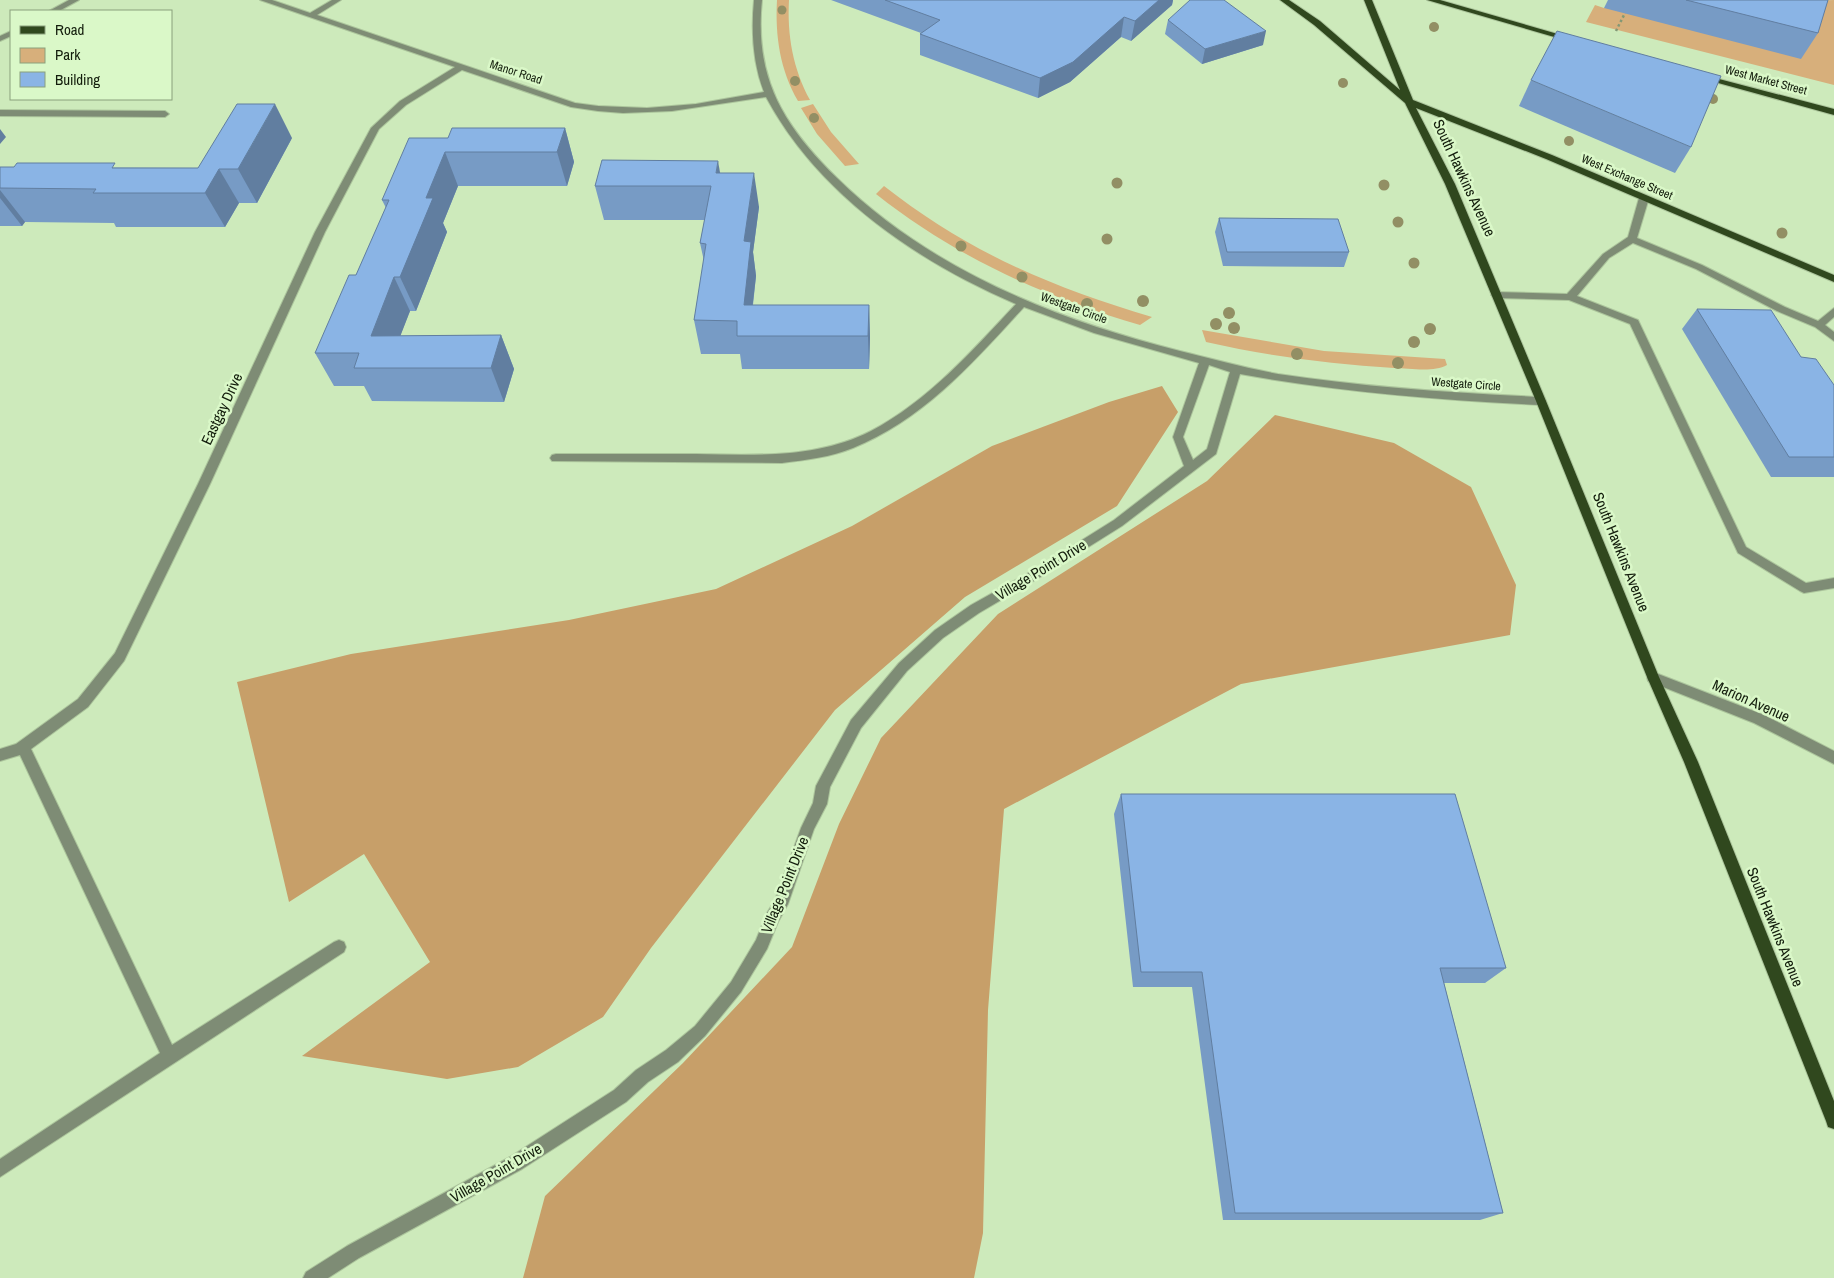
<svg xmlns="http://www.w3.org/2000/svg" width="1834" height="1278" font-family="'Archivo Narrow',sans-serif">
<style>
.green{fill:#d7af7b}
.forest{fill:#c79f69}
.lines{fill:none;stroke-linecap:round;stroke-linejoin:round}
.minor-casing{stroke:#acc59c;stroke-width:2}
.major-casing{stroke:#acc59c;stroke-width:2}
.path{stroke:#839875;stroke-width:2.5;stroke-dasharray:2.5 2.5;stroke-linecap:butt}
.minor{fill:#7e8c75;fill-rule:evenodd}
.major{fill:#30481e;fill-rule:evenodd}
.tree{fill:#928f64}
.wall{fill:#779bc5}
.shaded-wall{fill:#617ea0}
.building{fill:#8ab4e5;stroke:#617ea0}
.labels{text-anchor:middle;stroke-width:5;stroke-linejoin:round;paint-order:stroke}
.far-street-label{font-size:12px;fill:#131d0c;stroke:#daf8c8}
.street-label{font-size:15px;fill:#131d0c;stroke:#daf8c8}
</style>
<rect width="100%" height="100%" fill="#cdeabb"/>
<g class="green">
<path d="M777,0h12c-2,35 4,69 21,100l-12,1c-18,-31 -23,-65 -21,-101z"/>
<path d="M1834,0v85l-248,-63 9,-17 9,3z"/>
<path d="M813,104l18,28 28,32 -14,2 -28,-32 -16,-26z"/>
<path d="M884,186c84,66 167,101 268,131l-12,8c-96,-28 -186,-69 -264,-131z"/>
<path d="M1202,330l122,21 121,8 2,6c-14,8 -38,3 -53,3 -64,-4 -126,-12 -188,-26z"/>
</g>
<g class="forest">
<path d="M1162,386l16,26 -61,94 -152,91 -130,113 -184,238 -48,69 -85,50 -71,12 -145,-23 128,-94 -66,-108 -75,48 -52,-220 114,-28 218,-34 147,-31 136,-63 140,-80 117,-44z"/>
<path d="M1275,415l119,28 77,44 45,98 -6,50 -269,49 -237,125 -16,201 -5,223 -9,45h-451l22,-82 138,-133 109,-116 47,-123 42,-86 117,-124 209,-133z"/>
</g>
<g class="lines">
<g class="minor-casing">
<g id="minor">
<path d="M69,0h10l-20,11h-10z"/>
<path d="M260,0h12l38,13 22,-13h9l-24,15 258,88 23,3 49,2 49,-4 68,-12c-11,-28 -13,-61 -10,-92h8c-8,78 21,125 75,178 94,92 217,141 343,173 33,8 65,17 98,23 87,13 175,19 263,23l5,4 -5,4c-101,-5 -202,-13 -301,-31l-24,80 -94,72 -75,47 -68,40 -36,25 -36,33 -46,57 -31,59 -3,17 -13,25 -26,75 -10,18 -11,27 -26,43 -36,44 -27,26 -30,20 -22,20 -104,67 -163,89 -31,20h-25l3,-6 41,-26 163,-89 104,-67 22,-20 30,-20 29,-24 36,-44 25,-42 11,-27 8,-13 26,-72 12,-25 3,-17 35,-66 48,-57 36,-33 36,-25 68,-38 75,-47 70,-54 -11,-29 26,-74 -105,-30 -70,-26c-50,55 -101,113 -171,141 -22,9 -47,12 -71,15l-230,-2 -2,-3 2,-3 4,-1c47,0 94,0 140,0 60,1 120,5 175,-23 57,-30 101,-80 145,-127 -100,-43 -198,-110 -250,-207l-94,14 -49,2 -25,-2 -27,-4 -109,-37 -56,35 -27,24 -54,103 -115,252 -86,177 -36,46 -57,42 141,296 162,-103 5,-2 5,2 2,5 -2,5 -344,225v-18l160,-106 -140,-298 -20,6v-12l16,-5 62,-45 37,-46 83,-169 117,-252 56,-104 29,-27 55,-34zM1209,365l21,7 -23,77 -14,11 -10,-23z"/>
<path d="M11,31v5l-11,5v-5z"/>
<path d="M0,110l165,1 4,3 -4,3 -165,-1z"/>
<path d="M1644,195l5,3 -12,40 65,27 83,42 33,14 16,-13v9l-9,8 9,7v9l-19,-14 -38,-16 -81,-42 -63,-26 -24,15 -32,38 61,24 108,227 60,36 28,-5v10l-30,5 -4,-2 -62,-38 -108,-229 -61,-24 -73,-2 -5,-3 5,-3 71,2 36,-40 25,-17 11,-39z"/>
<path d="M1653,672l111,43 70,36v13l-80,-41 -106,-42 -1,-4 1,-4z"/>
</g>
</g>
<g class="major-casing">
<g id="major">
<path d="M1280,0h9l31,21 80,69 -36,-90h8l41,100 139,55 282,120v7l-288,-123 -130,-51 39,76 91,217 113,276 39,85 136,339v28l-6,-2 -2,-6 -142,-359 -37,-85 -111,-276 -91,-217 -40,-81 -91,-78z"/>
<path d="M1427,0h13l135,39 -7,2z"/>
<path d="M1700,74l134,35v6l-134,-37z"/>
</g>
</g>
<path class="path" d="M1616,31l9,-18"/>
<use href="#minor" class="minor"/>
<use href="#major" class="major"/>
</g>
<g class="tree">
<circle cx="782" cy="10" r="4.5"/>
<circle cx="1434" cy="27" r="5"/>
<circle cx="795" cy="81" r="5"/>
<circle cx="1343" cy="83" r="5"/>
<circle cx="1713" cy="99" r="5"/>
<circle cx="814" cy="118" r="5"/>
<circle cx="1569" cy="141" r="5"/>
<circle cx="1117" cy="183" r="5.5"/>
<circle cx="1384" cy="185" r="5.5"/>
<circle cx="1398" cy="222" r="5.5"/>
<circle cx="1782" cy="233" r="5.5"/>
<circle cx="1107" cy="239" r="5.5"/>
<circle cx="961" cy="246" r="5.5"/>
<circle cx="1414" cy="263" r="5.5"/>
<circle cx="1022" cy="277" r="5.5"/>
<circle cx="1143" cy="301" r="6"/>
<circle cx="1087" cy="304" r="6"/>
<circle cx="1229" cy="313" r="6"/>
<circle cx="1216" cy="324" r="6"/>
<circle cx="1234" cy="328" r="6"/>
<circle cx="1430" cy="329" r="6"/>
<circle cx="1414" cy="342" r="6"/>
<circle cx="1297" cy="354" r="6"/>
<circle cx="1398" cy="363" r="6"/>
</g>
<g class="wall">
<path d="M831,0h342l-1,5 -41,36 -10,-4 -51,45 -32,16 -118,-43v-21l1,-1z"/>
<path d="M1608,0h220l-10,33 -17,26 -197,-51z"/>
<path d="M1168,20l95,25 -61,19 -37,-30z"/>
<path d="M1531,80l160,67 -16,26 -156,-67z"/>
<path d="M565,128l9,34 -7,24h-109l-15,37 4,9 -31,79h-6l-10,25 101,-1 13,34 -10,33 -132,-1 -8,-15h-30l-19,-33 41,-78 30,-67 -4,-8 66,-62z"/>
<path d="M292,138l-35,65h-18l-14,24h-109l-2,-4 -89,-1 -3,4h-22v-59l198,1z"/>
<path d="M720,173l39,34 -6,45 3,24 -3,29h116l1,33 -1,31h-127l-2,-15h-39l-7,-34 10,-59 -4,-18 5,-23h-101l-9,-34z"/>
<path d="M1219,218l130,34 -5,15 -121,-1 -8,-34z"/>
<path d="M1697,309l104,48 33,28v92h-63l-89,-148z"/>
<path d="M1121,794l385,174 -21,15h-41l59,230 -23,7h-257l-31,-233h-59l-19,-173z"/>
</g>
<g class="shaded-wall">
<path d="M1159,0h14l-1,5 -41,36 4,-20z"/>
<path d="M1124,17l-3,20 -51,45 -32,16 2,-20z"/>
<path d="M1266,31l-3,14 -61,19 3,-15z"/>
<path d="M275,104l17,34 -35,65 -19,-34z"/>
<path d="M565,128l9,34 -7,24 -10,-34z"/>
<path d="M0,129l6,8 -6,7z"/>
<path d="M445,152l13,34 -15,37 4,9 -31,79 -16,-34 26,-79z"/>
<path d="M718,161l6,34 -8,-22z"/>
<path d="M219,169l20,34 -14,24 -20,-34z"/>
<path d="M754,173l5,34 -6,45 3,24 -7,60 -5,-31v-64z"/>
<path d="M0,190l25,32 -3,4 -22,-28z"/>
<path d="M394,277l16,34 -22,57 -17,-32z"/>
<path d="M869,305l1,33 -1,31 -1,-33z"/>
<path d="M501,335l13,34 -10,33 -13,-34z"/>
</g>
<g class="building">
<path d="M885,0h274l-24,21 -11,-4 -51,45 -33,16 -120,-44 20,-14z"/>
<path d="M1190,0h34l42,31 -61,18 -37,-29z"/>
<path d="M1686,0h142l-10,33z"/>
<path d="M1557,31l164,45 -30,71 -160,-67z"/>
<path d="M237,104h38l-37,65h-19l-14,24h-112l3,-4 -96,-1v-21h14l3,-4h98l-3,5h86z"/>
<path d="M452,128h113l-8,24h-112l-19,46h7l-33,79h-6l-23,59 130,-1 -10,33h-137l5,-15h-44l34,-78h7l33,-75h-7l27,-62h39z"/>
<path d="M602,160l116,1 -2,12h38l-10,68 7,1 -7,63h125l-1,31h-131v-15l-43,-1 12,-76 -6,-1 11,-57h-116z"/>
<path d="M1219,218l119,1 11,33h-122z"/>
<path d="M1697,309l74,1 30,47 15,2 18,26v72h-45z"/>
<path d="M1121,794h334l51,174h-66l63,245h-268l-33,-241h-61z"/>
</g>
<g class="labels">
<g class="far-street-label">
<text transform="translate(516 72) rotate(18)" y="4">Manor Road</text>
<text transform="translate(1766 80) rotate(15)" y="4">West Market Street</text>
<text transform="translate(1627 177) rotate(23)" y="4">West Exchange Street</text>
<text transform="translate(1074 308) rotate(20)" y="4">Westgate Circle</text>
<text transform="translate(1466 384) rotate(4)" y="4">Westgate Circle</text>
</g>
<g class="street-label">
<text transform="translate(1464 178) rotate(65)" y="5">South Hawkins Avenue</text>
<text transform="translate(222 409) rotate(-65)" y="5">Eastgay Drive</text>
<text transform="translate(1621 552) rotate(68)" y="5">South Hawkins Avenue</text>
<text transform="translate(1041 570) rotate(-31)" y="5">Village Point Drive</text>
<text transform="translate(1751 701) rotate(24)" y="5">Marion Avenue</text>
<text transform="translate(785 885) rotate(-68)" y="5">Village Point Drive</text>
<text transform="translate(1775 927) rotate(68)" y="5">South Hawkins Avenue</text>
<text transform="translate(496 1173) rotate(-30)" y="5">Village Point Drive</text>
</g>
</g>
<rect x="10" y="10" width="162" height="90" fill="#daf8c8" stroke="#8aa07d"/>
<rect x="20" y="26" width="25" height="8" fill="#30481e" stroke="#8aa07d"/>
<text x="55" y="35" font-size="15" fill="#131d0c">Road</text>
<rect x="20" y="48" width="25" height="15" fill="#d7af7b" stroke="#8aa07d"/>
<text x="55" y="60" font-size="15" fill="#131d0c">Park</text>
<rect x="20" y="72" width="25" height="15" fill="#8ab4e5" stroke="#8aa07d"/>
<text x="55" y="85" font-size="15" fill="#131d0c">Building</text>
</svg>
